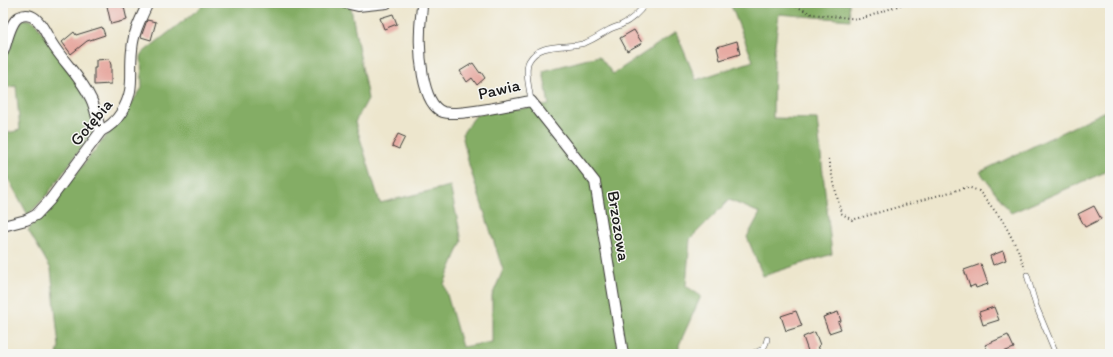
<svg xmlns="http://www.w3.org/2000/svg" width="1113" height="357" font-family="Itim,sans-serif">
<style>
.forest{fill:#84ad65;stroke:#506440}
.building{fill:#e7aaa2}
.lines{fill:none;stroke-linecap:round;stroke-linejoin:round}
.service-casing{stroke:#3b3a37;stroke-width:6}
.minor-casing{stroke:#3b3a37;stroke-width:12}
.path{stroke:#3b3a37;stroke-width:2;stroke-dasharray:1 3;stroke-linecap:butt}
.service{stroke:#fff;stroke-width:5}
.minor{stroke:#fff;stroke-width:10}
.labels{text-anchor:middle;stroke-width:3;stroke-linejoin:round;paint-order:stroke}
.street-label{font-size:17px;fill:#1c1c1c;stroke:#f6f6f2}
</style>
<rect width="100%" height="100%" fill="#f6f6f2"/>
<filter id="ink" filterUnits="userSpaceOnUse"><feTurbulence type="fractalNoise" baseFrequency=".025" numOctaves="2"/><feDisplacementMap in="SourceGraphic" scale="8" xChannelSelector="R" yChannelSelector="G"/><feConvolveMatrix kernelMatrix="1 2 1 2 8 2 1 2 1" color-interpolation-filters="sRGB"/></filter>
<filter id="wash" filterUnits="userSpaceOnUse"><feTurbulence type="fractalNoise" baseFrequency=".012" numOctaves="4" result="noise"/><feDisplacementMap in="SourceGraphic" scale="16" xChannelSelector="R" yChannelSelector="G"/><feGaussianBlur stdDeviation="0.9" result="paint"/><feColorMatrix in="noise" values="0 0 0 0 0 0 0 0 0 0 0 0 0 0 0 0 0 1.4 0 .05"/><feComposite in="paint" operator="in"/></filter>
<g filter="url(#wash)">
<rect width="100%" height="100%" fill="#ede6cd"/>
<g class="forest">
<path d="M204,3h146l18,96 -13,23 25,81 70,-17 12,55 -18,43 18,63 30,-5v-46l11,-26 -34,-105 -7,-31 15,-20 72,-9 -6,-34 56,-15 14,18 63,-42 20,48 57,-19 -23,-58h119l1,17 -71,-6 -5,39 -1,65 44,1 15,135 -69,22 -16,-39 13,-24 -31,-13 -39,39 -4,47 15,10 -22,49v9h-622l2,-7 -8,-78 -23,-39 40,-46 54,-68 20,-28 -1,-34 64,-50z"/>
<path d="M23,19l7,1 5,2 45,65 11,20 3,20 -2,6 -45,62 -19,20 -25,-46v-35l17,-4 -4,-44 -13,2v-30l8,-11 3,-14z"/>
<path d="M1110,109v61l-99,43 -31,-41z"/>
</g>
<g id="blocks">
<g class="building">
<path d="M121,3l1,4h2l3,13 -16,4 -4,-18z"/>
<path d="M393,14l4,10 -13,5 -4,-11z"/>
<path d="M147,20l9,2 -5,18 -10,-3z"/>
<path d="M102,27l3,8 -18,6 -16,13 -9,-12 12,-10 2,3z"/>
<path d="M634,30l8,13 -15,8 -7,-13z"/>
<path d="M737,41l3,13 -20,6 -3,-13z"/>
<path d="M109,59l2,6v19l-17,1v-17h2v-8z"/>
<path d="M473,63l7,10 1,-1 4,6 -8,7 -5,-7 -5,4 -7,-11z"/>
<path d="M398,134l7,3 -6,12 -7,-3z"/>
<path d="M1094,206l7,13 -16,8 -7,-13z"/>
<path d="M1003,251l3,9 -13,5 -3,-9z"/>
<path d="M981,264l7,20 -12,4 -1,-3 -5,2 -6,-17z"/>
<path d="M994,307l5,13 -16,5 -4,-13z"/>
<path d="M796,311l6,15 -16,5 -5,-15z"/>
<path d="M838,312l3,9 -3,1 3,7 -12,4 -6,-16z"/>
<path d="M815,332l5,13 -2,1 3,8h-12l-6,-17z"/>
<path d="M1008,335l6,13 -16,6h-9l-4,-9z"/>
</g>
</g>
</g>
<g filter="url(#ink)">
<use href="#blocks" fill-opacity="0" stroke="#3b3a37" stroke-width="1"/>
<g class="lines">
<g class="service-casing">
<g id="service">
<path d="M531,101c-1,-10 -7,-31 -2,-40 11,-20 38,-12 56,-18 8,-3 15,-8 22,-12 4,-3 9,-4 14,-6 11,-5 18,-12 25,-22"/>
<path d="M1027,275l9,31 20,48"/>
<path d="M748,354c11,-2 17,-4 19,-15"/>
</g>
</g>
<g class="minor-casing">
<g id="minor">
<path d="M345,3l13,3 29,-3"/>
<path d="M422,3c0,9 -2,18 -2,28 -1,19 1,73 23,81 15,5 70,-8 88,-11l64,81 28,172"/>
<path d="M3,52c4,-9 7,-30 16,-35 6,-3 12,-2 17,2 7,6 10,15 15,23 12,20 30,35 40,57 5,10 6,22 10,32"/>
<path d="M3,226l23,-6 10,-5 14,-15 51,-69c8,-4 15,-10 20,-18 15,-24 8,-38 11,-63 1,-17 9,-32 16,-47"/>
</g>
</g>
<g class="path">
<path d="M789,3l23,11 47,5 11,-3 33,-12"/>
<path d="M828,159l13,54 11,7 116,-33 11,4 24,30 15,29 7,19"/>
<path d="M3,259l3,-24"/>
</g>
<use href="#service" class="service"/>
<use href="#minor" class="minor"/>
</g>
</g>
<g class="labels">
<g class="street-label">
<text transform="translate(499 89) rotate(-13)" y="6">Pawia</text>
<text transform="translate(91 122) rotate(-50)" y="6">Gołębia</text>
<text transform="translate(619 226) rotate(81)" y="6">Brzozowa</text>
</g>
</g>
<rect width="1113" height="357" fill="none" stroke="#f6f6f2" stroke-width="16"/>
</svg>
